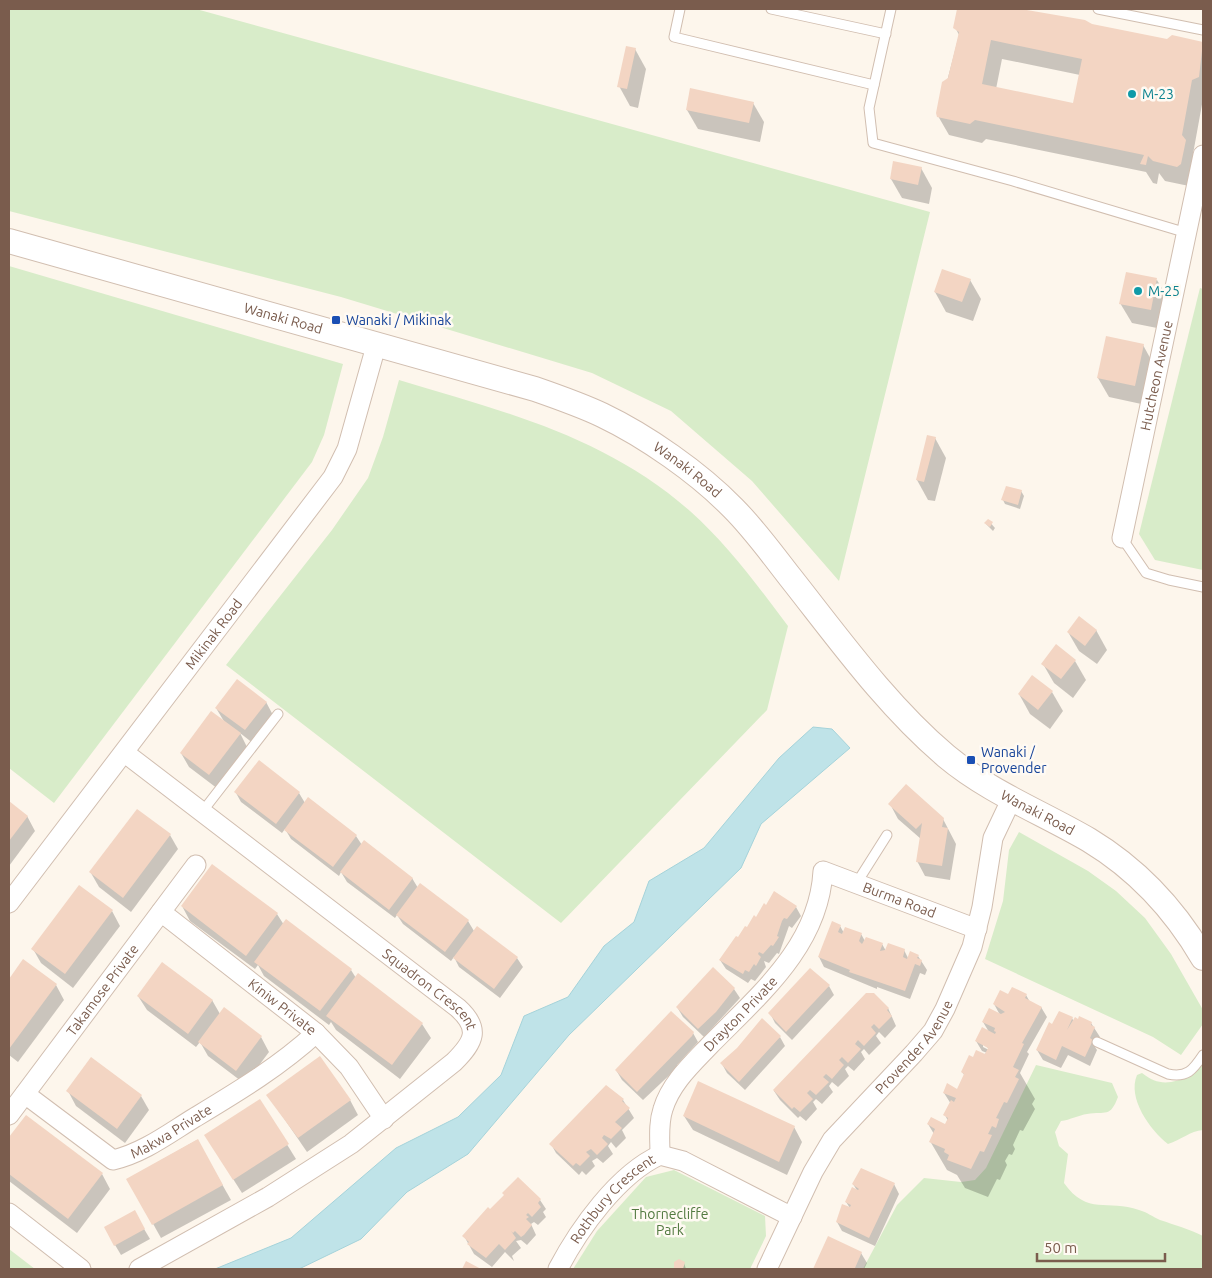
<svg xmlns="http://www.w3.org/2000/svg" width="1212" height="1278" font-family="Ubuntu,sans-serif">
<style>
.green{fill:#d8ecc9}
.water{fill:#bfe3e8;stroke:#a5d3da}
.shadow{fill:#0003;fill-rule:evenodd}
.building{fill:#f3d5c3;fill-rule:evenodd}
.lines{fill:none;stroke-linecap:round;stroke-linejoin:round}
.service-casing{stroke:#d1beb0;stroke-width:11}
.minor-casing{stroke:#d1beb0;stroke-width:21}
.tertiary-casing{stroke:#d1beb0;stroke-width:26}
.service{stroke:#fff;stroke-width:9}
.minor{stroke:#fff;stroke-width:19}
.tertiary{stroke:#fff;stroke-width:24}
.culture-dot{fill:#0f9aa8;stroke:#fffaf3;stroke-width:2}
.transit-dot{fill:#1a4fb4;stroke:#fffaf3;stroke-width:2}
.labels{text-anchor:middle;stroke-width:5;stroke-linejoin:round;paint-order:stroke}
.culture-label{font-size:14px;fill:#0d838f;stroke:#fffaf3;text-anchor:start}
.street-label{font-size:14px;fill:#7a5c4d;stroke:#fffaf3}
.transit-label{font-size:14px;fill:#164399;stroke:#fffaf3;text-anchor:start}
.park-label{font-size:14px;fill:#537a41;stroke:#fffaf3}
</style>
<rect width="100%" height="100%" fill="#fdf6ec"/>
<g class="green">
<path d="M9,9h187l734,203 -91,369 -87,-100 -81,-70 -79,-38 -251,-76 -332,-86z"/>
<path d="M9,266l334,98 -19,71 -12,27 -258,341 -45,-35z"/>
<path d="M1200,288l3,1v281l-48,-10 -16,-26z"/>
<path d="M399,380c106,32 205,56 291,131 38,34 68,75 98,115l-21,84 -206,213 -335,-258 106,-135 36,-52 15,-41z"/>
<path d="M1019,832l69,39 28,20 29,27 26,36 32,56v14l-22,31 -28,-18 -168,-78 18,-58 6,-51z"/>
<path d="M1203,1064v66c-13,1 -22,10 -35,14 -18,-14 -41,-46 -31,-69l5,-2c17,14 30,10 49,3l6,-11z"/>
<path d="M1036,1065l76,18 6,14c-8,21 -12,14 -31,17 -8,1 -17,6 -26,7l-6,11 4,14 9,8 -4,29c23,33 44,16 75,27 8,2 14,7 21,10 15,5 29,9 43,16v33h-340l34,-64 27,-27 37,4 14,-2 11,-12z"/>
<path d="M674,1170l91,46 1,20 -16,33h-177l24,-38 49,-54z"/>
<path d="M9,1249l26,20h-26z"/>
</g>
<path class="water" d="M813,727l19,2 18,19 -89,76 -20,44 -172,167 -101,119 -61,38 -46,47 -62,30h-84l76,-31 105,-90 62,-31 43,-42 23,-59 44,-19 36,-51 30,-24 15,-41 55,-33 75,-90z"/>
<g class="shadow">
<path d="M959,9h58l151,32 4,-4 31,7v55l-10,55 3,6 -7,26 -24,-5 -6,-8 -2,11 -4,-1 -7,-11 -160,-33 -4,4 -33,-8 -11,-19 21,-81 -4,-8zM1002,59l78,16 -6,29 -78,-15z"/>
<path d="M635,49l11,20 -8,39 -8,-2 -11,-20z"/>
<path d="M753,103l11,19 -4,20 -62,-13 -11,-19z"/>
<path d="M921,168l11,20 -3,16 -27,-6 -11,-19z"/>
<path d="M970,280l11,19 -8,22 -27,-9 -11,-20z"/>
<path d="M1157,280l11,19 -6,30 -30,-6 -12,-20z"/>
<path d="M1143,345l11,20 -8,40 -37,-8 -11,-19z"/>
<path d="M935,438l11,20 -11,43 -7,-1 -11,-20z"/>
<path d="M1021,491l3,5 -4,13 -15,-5 -2,-4z"/>
<path d="M988,520l7,8 -2,3 -7,-7z"/>
<path d="M1096,630l11,20 -10,14 -18,-13 -11,-19z"/>
<path d="M1075,661l11,19 -13,18 -19,-15 -11,-19z"/>
<path d="M1052,692l11,19 -13,18 -20,-15 -11,-20z"/>
<path d="M266,702l8,15 -20,27 -14,-11 8,16 -30,40 -29,-22 -8,-14 44,-30 -9,-15z"/>
<path d="M259,762l40,31 6,10 51,33 6,9 50,33 6,10 50,33 6,10 3,-4 40,31 6,9 -23,31 -41,-31 -5,-10 -3,4 -48,-37 -6,-9 -2,3 -48,-36 -6,-10 -2,4 -48,-37 -6,-10 -3,4 -41,-31 -5,-9z"/>
<path d="M9,803l18,13 8,15 -26,35z"/>
<path d="M890,804l53,15 13,25 -6,36 -25,-4 -8,-15 4,-22 -23,-20z"/>
<path d="M170,835l8,14 -47,63 -32,-25 -8,-14z"/>
<path d="M213,866l64,48 7,11 67,45 5,8 66,46 9,14 -31,41 -64,-49 -5,-8 -2,3 -65,-49 -6,-11 -3,4 -65,-48 -8,-15z"/>
<path d="M796,907l5,9 -9,12 -3,-2 -10,28 -2,-1 -8,10 -5,-2 2,6 -11,14 -4,-2 -3,4 -22,-14 -6,-9 36,-41z"/>
<path d="M112,911l8,15 -47,62 -32,-25 -8,-14z"/>
<path d="M840,926l4,7 17,1 4,7 17,3 4,7 18,-1 4,8 10,-2 9,14 -2,5 -5,-2 -10,26 -33,-12v2l-53,-22 -5,-10z"/>
<path d="M24,961l32,24 8,15 -46,62 -9,-7v-74z"/>
<path d="M713,969l21,20 6,9 -36,39 -21,-20 -6,-10z"/>
<path d="M829,986l5,9 -42,45 -17,-17 -5,-10z"/>
<path d="M1026,995l4,7 11,5 6,10 -20,35 2,2 -9,19 15,26 -3,5 3,5 -12,22 -3,-1 -7,15 2,4 -3,6 -3,-1 -4,7 2,4 -7,15 -3,-1 -9,18 -23,-9 -8,-13 -10,-5 -17,-29 4,-7 -6,-10 18,1 2,-4 -3,-6 6,-11 -7,-11 14,-3 7,-14 -3,-4 11,-14 14,-5 -5,-2 -6,-10 13,-9 -6,-10 17,-7 -6,-11 15,-8zM983,1044l10,8 -10,-5z"/>
<path d="M138,996l74,4 8,14 41,23 8,15 -24,32 -37,-28 -8,-14 -4,5 -49,-37z"/>
<path d="M888,1008l8,18 -11,12 -6,-6 -3,4 5,7 -12,12 -5,-6 -3,3 4,7 -11,12 -6,-5 -3,3 4,7 -11,11 -6,-5 -3,4 4,6 -11,12 -6,-5 -3,3 4,7 -11,12 -6,-5 -2,2 -18,-18 -6,-9z"/>
<path d="M1072,1018l2,4 17,1 9,14 -5,10 2,3 -7,16 -22,-11 -7,13 -18,-8 -6,-10 16,-24z"/>
<path d="M693,1033l5,9 -21,23 1,2 -35,33 -21,-20 -6,-10z"/>
<path d="M780,1037l5,9 -40,44 -18,-17 -5,-9z"/>
<path d="M606,1087l17,13 11,18 -12,12 4,8 -10,10 -5,-6 -3,4 5,8 -10,9 -6,-5 -5,3 3,5 -9,9 -4,-4 -3,4 -23,-22 -5,-9z"/>
<path d="M68,1091l73,5 8,14 -24,33 -49,-37z"/>
<path d="M268,1095l82,5 8,15 -51,37z"/>
<path d="M260,1101l36,58 -54,34 -28,-44z"/>
<path d="M26,1116l76,58 8,15 -33,44 -68,-52v-42z"/>
<path d="M684,1116l110,11 8,15 -15,33 -94,-45z"/>
<path d="M197,1140l34,60 -70,38 -33,-59z"/>
<path d="M518,1178l22,22 6,9 -3,3 3,5 -8,8 -4,-3 -3,2 5,11 -9,10 -6,-5 -5,1 5,7 -9,8 2,5 -9,-9 -13,15 -18,-13 -10,-18 41,-40z"/>
<path d="M853,1184h41l5,10 -24,52 -33,-15 -5,-9 13,-14 -4,-6 12,-10z"/>
<path d="M134,1212l16,27 -29,16 -16,-27z"/>
<path d="M829,1238l32,15 6,10 -3,6h-50z"/>
<path d="M684,1263l2,6h-10v-1z"/>
</g>
<g class="building">
<path d="M957,9h64l64,11 7,4 75,15 5,-4 31,7 -4,35 -7,3 -10,55 4,5 -5,24 -4,3 -24,-6 -5,-5 -2,9 -6,-1 4,-9 -169,-35 -5,4 -33,-7 -1,-4 6,-31 6,-4 11,-46 -6,-4zM991,40l91,19 -9,44 -91,-19z"/>
<path d="M626,46l10,2 -9,41 -10,-2z"/>
<path d="M690,88l64,14 -5,21 -63,-13z"/>
<path d="M893,161l29,6 -4,18 -28,-6z"/>
<path d="M942,269l29,10 -9,23 -28,-10z"/>
<path d="M1126,272l31,6 -6,32 -32,-6z"/>
<path d="M1106,336l38,8 -9,42 -38,-8z"/>
<path d="M927,435l9,2 -12,45 -8,-2z"/>
<path d="M1006,486l16,4 -4,15 -17,-5z"/>
<path d="M988,519l5,3 -3,5 -6,-4z"/>
<path d="M1079,616l18,14 -12,16 -18,-14z"/>
<path d="M1056,644l20,16 -15,19 -20,-15z"/>
<path d="M1032,675l21,16 -15,19 -20,-16z"/>
<path d="M237,679l30,23 -22,28 -30,-22z"/>
<path d="M211,711l30,22 -32,42 -29,-22z"/>
<path d="M259,760l41,32 -24,32 -42,-32z"/>
<path d="M906,784l38,34 -2,9 6,1 -6,38 -26,-4 6,-39 -6,6 -28,-25z"/>
<path d="M308,797l49,38 -24,32 -49,-37z"/>
<path d="M9,801l19,15 -19,25z"/>
<path d="M137,809l34,25 -48,64 -34,-26z"/>
<path d="M364,840l49,38 -24,32 -49,-38z"/>
<path d="M212,864l66,49 -32,43 -65,-50z"/>
<path d="M420,883l49,37 -24,32 -49,-37z"/>
<path d="M79,885l34,25 -48,64 -34,-25z"/>
<path d="M774,891l23,15 -10,13 -3,-1 -2,3 -5,15 2,1 -6,9 -2,-1 -8,9 -4,-2 -1,2 3,3 -5,9 -2,-2 -5,8 -4,-2 -2,4 -24,-14 17,-24 2,1 7,-11 2,1 7,-12 2,2 8,-14 2,2z"/>
<path d="M286,919l66,50 -32,42 -66,-49z"/>
<path d="M832,921l9,4 -3,7 4,2 3,-7 17,6 -3,8 3,3 4,-7 17,6 -3,8 5,-1 3,-7 17,6 -2,8 4,2 3,-8 9,4 -2,3 5,2 -2,6 -5,-2 -10,27 -44,-15 -12,-4 1,-2 -32,-13z"/>
<path d="M477,926l41,31 -24,32 -41,-31z"/>
<path d="M23,959l34,25 -48,65v-70z"/>
<path d="M162,962l51,38 -25,34 -51,-38z"/>
<path d="M713,967l22,21 -19,24 -18,17 -22,-22z"/>
<path d="M810,968l20,17 -44,47 -18,-19z"/>
<path d="M358,973l65,50 -31,42 -66,-49z"/>
<path d="M1012,987l15,7 -2,4 17,9 -20,36 2,1 -11,23 6,3 -4,7 4,2 -12,24 -3,-1 -8,16 3,1 -3,9 -4,-2 -4,8 4,1 -8,17 -4,-1 -9,18 -24,-9 2,-5 -5,-3 1,-3 -16,-7 6,-13 -8,-5 4,-7 14,7 3,-6 -5,-3 8,-15 3,2 2,-4 -13,-5 4,-10 10,6 7,-15 -3,-2 8,-17 4,2 3,-7 9,4 3,-6 -13,-7 7,-14 13,7 1,-2 -2,-1 1,-3 -13,-6 7,-14 12,6 4,-2 -12,-8 7,-14 8,4z"/>
<path d="M866,993h8l15,15 -2,2 5,6 -13,13 -5,-5 -3,3 5,6 -12,13 -6,-6 -3,4 6,5 -13,14 -6,-6 -3,3 5,5 -12,14 -6,-5 -3,3 6,5 -13,13 -6,-5 -3,3 6,6 -13,13 -6,-5 -2,2 -19,-19z"/>
<path d="M224,1007l38,29 -26,35 -38,-29z"/>
<path d="M671,1011l23,21 -2,4 -55,56 -22,-22z"/>
<path d="M1059,1011l14,6 -6,13 8,-13 3,2 1,-3 13,6 -1,3 4,2 -5,11 3,2 -8,17 -23,-11 -6,14 -20,-10 13,-28 3,2z"/>
<path d="M762,1018l19,18 -42,46 -19,-19 17,-15z"/>
<path d="M320,1056l31,44 -53,38 -32,-43z"/>
<path d="M91,1057l51,38 -25,34 -51,-38z"/>
<path d="M698,1081l97,45 -16,36 -96,-46z"/>
<path d="M606,1085l18,14 -2,2 8,7 -15,14 7,6 -11,11 -7,-4 -2,3 6,6 -11,11 -6,-6 -5,3 4,4 -10,10 -4,-3 -3,3 -24,-22z"/>
<path d="M260,1099l29,45 -56,36 -29,-45z"/>
<path d="M26,1115l77,58 -35,46 -59,-45v-37z"/>
<path d="M198,1139l25,46 -71,40 -26,-46z"/>
<path d="M861,1168l34,15 -26,55 -33,-16 6,-18 8,3 1,-2 -6,-3 7,-15 6,3 1,-1 -7,-5z"/>
<path d="M518,1177l23,22 -3,4 3,4 -9,10 -4,-4 -2,2 3,2 -3,2 6,6 -8,10 -3,2 -6,-6 -2,2 -2,-2 5,7 -11,12 -6,-6 -13,14 -19,-14 2,-2 -7,-6 26,-29 2,2 14,-14 -2,-2z"/>
<path d="M135,1210l10,19 -31,17 -10,-19z"/>
<path d="M828,1236l34,16 -7,16 1,1h-43z"/>
<path d="M679,1259l6,3 -2,7 -9,-1v-6z"/>
<path d="M466,1261l15,8h-19z"/>
</g>
<g class="lines">
<g class="service-casing">
<g id="service">
<path d="M680,9l-6,28 200,48"/>
<path d="M771,9l115,25"/>
<path d="M891,9l-22,99 4,35 140,38 174,52"/>
<path d="M1098,9l105,21"/>
<path d="M1122,538l24,35 23,7 34,7"/>
<path d="M202,812l76,-98"/>
<path d="M856,884l31,-49"/>
<path d="M1097,1042l71,32c19,4 25,-4 35,-19"/>
</g>
</g>
<g class="minor-casing">
<g id="minor">
<path id="s1" d="M1122,538l81,-383"/>
<path id="s2" d="M125,753l333,255c23,21 16,34 -4,54l-103,82 -83,53 -129,72"/>
<path id="s3" d="M9,903l324,-426 14,-28 29,-103"/>
<path id="s4" d="M161,912l155,121 33,34 35,52"/>
<path id="s5" d="M25,1094l88,66c30,-7 55,-26 81,-42 43,-26 85,-51 122,-85"/>
<path id="s6" d="M9,1115l187,-250"/>
<path id="s7" d="M660,1155c0,-15 -2,-31 3,-46 8,-26 28,-44 47,-64 49,-50 109,-99 113,-174l154,58"/>
<path d="M9,1213l72,56"/>
<path id="s8" d="M558,1269c21,-40 60,-95 102,-114l23,6 109,56"/>
<path id="s9" d="M767,1269l46,-97 19,-32 82,-87 19,-22 12,-22 27,-62 10,-40 11,-69 18,-38"/>
</g>
</g>
<g class="tertiary-casing">
<g id="tertiary">
<path id="s10" d="M9,241l526,148c23,8 46,16 67,26 44,21 97,58 131,93 21,21 39,46 57,69 49,62 96,128 156,179 43,36 95,56 143,84 48,29 86,70 114,118"/>
</g>
</g>
<use href="#service" class="service"/>
<use href="#minor" class="minor"/>
<use href="#tertiary" class="tertiary"/>
</g>
<g class="culture-dot">
<circle cx="1132" cy="94" r="5"/>
<circle cx="1138" cy="291" r="5"/>
</g>
<g class="transit-dot">
<rect x="331" y="315" width="10" height="10" rx="2.5"/>
<rect x="966" y="755" width="10" height="10" rx="2.5"/>
</g>
<g class="labels">
<g class="culture-label">
<text x="1142" y="99">M-23</text>
<text x="1148" y="296">M-25</text>
</g>
<g class="street-label">
<text dy="5" stroke="none"><textPath href="#s10" startOffset="285">Wanaki Road</textPath></text>
<text dy="5" stroke="none"><textPath href="#s1" startOffset="166">Hutcheon Avenue</textPath></text>
<text dy="5" stroke="none"><textPath href="#s10" startOffset="720">Wanaki Road</textPath></text>
<text dy="5" stroke="none"><textPath href="#s3" startOffset="338">Mikinak Road</textPath></text>
<text dy="5" stroke="none"><textPath href="#s10" startOffset="1215">Wanaki Road</textPath></text>
<text dy="5" stroke="none"><textPath href="#s7" startOffset="421">Burma Road</textPath></text>
<text dy="5" stroke="none"><textPath href="#s6" startOffset="156">Takamose Private</textPath></text>
<text dy="5" stroke="none"><textPath href="#s2" startOffset="386">Squadron Crescent</textPath></text>
<text dy="5" stroke="none"><textPath href="#s4" startOffset="154">Kiniw Private</textPath></text>
<text dy="5" stroke="none"><textPath href="#s7" startOffset="170">Drayton Private</textPath></text>
<text dy="5" stroke="none"><textPath href="#s9" startOffset="269">Provender Avenue</textPath></text>
<text dy="5" stroke="none"><textPath href="#s5" startOffset="175">Makwa Private</textPath></text>
<text dy="5" stroke="none"><textPath href="#s8" startOffset="90">Rothbury Crescent</textPath></text>
</g>
<g class="transit-label">
<text x="346" y="325">Wanaki / Mikinak</text>
<text x="981" y="757">Wanaki /<tspan x="981" dy="16">Provender</tspan></text>
</g>
<g class="park-label">
<text x="670" y="1219">Thornecliffe<tspan x="670" dy="16">Park</tspan></text>
</g>
</g>
<rect width="1212" height="1278" fill="none" stroke="#7a5c4d" stroke-width="20"/>
<path d="M1037 1253v8h128v-8" fill="none" stroke="#7a5c4d" stroke-width="2.5"/>
<text x="1044" y="1253" font-size="15" fill="#7a5c4d" stroke="#fffaf3" stroke-width="4" paint-order="stroke">50 m</text>
</svg>
